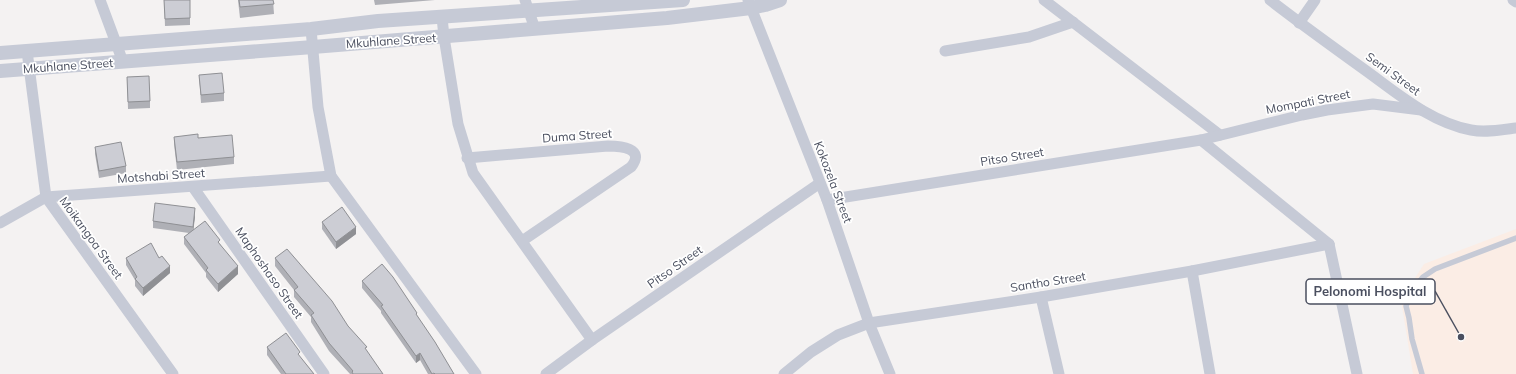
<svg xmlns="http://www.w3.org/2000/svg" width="1516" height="374" font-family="Mulish,sans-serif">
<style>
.medical{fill:#fbede5}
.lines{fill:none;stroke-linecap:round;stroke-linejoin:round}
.service{stroke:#c6cad6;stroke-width:5.5}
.minor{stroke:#c6cad6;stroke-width:11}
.tertiary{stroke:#c6cad6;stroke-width:14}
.wall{fill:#afb0b6}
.shaded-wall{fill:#8f9094}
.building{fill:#cccdd4;stroke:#8f9094}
.labels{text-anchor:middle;stroke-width:3.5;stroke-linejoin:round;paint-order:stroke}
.street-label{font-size:12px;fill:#4a4f5f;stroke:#fff}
.leader{fill:none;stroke:#4a4f5f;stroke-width:1.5}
.callout-dot{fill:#4a4f5f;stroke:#fff;stroke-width:1.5}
.callout{fill:#fff;stroke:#4a4f5f;stroke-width:1.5}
.callout-label{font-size:13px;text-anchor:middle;font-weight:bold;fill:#4a4f5f}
</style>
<rect width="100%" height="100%" fill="#f4f2f2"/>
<path class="medical" d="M1516,229v145h-103l-12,-74 23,-36z"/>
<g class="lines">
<path class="service" d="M1422,374l-10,-35 -3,-21 -3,-12 6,-15 11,-14 12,-8 81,-31"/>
<g class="minor">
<path d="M100,0l23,62"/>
<path d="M525,0l10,29"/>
<path d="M748,0l79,200 42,123 21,51"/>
<path d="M1044,0l176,135"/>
<path d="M1270,0c31,24 63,47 95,70 32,23 65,52 106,60 14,3 30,0 45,-2"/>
<path d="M1513,0l3,2"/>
<path d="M442,17l2,20 14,87 15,49 119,167"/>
<path d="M1299,23l16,-23"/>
<path d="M311,29l7,78 13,69 145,198"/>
<path d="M27,51l19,146 127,177"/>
<path d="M945,51l84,-14 44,-15"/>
<path d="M1201,140l128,104"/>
<path d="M467,158l141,-12c12,0 38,2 23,21l-109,74"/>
<path d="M193,187l131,187"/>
<path d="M827,200l374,-60 101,-25 25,-5 46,-6 48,6"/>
<path d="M0,223l46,-26 285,-21"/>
<path d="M1329,244l28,130"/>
<path d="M1192,271l18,103"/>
<path d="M1041,297l18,77"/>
<path d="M546,374l46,-34 228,-157"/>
<path d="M784,374l27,-22 27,-17 31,-12 172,-26 151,-26 137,-27"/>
</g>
<g class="tertiary">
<path d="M0,53l311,-24 67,-8 305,-21"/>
<path d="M0,71l313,-24 354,-29 84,-10 14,-3 15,-5"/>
</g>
</g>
<g class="wall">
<path d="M164,0l26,18v7l-25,1z"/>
<path d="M238,0h35l1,14 -34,4z"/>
<path d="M374,0h61l-60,5z"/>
<path d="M199,75l25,18v8l-23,2z"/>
<path d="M127,77l23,24v7l-22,1z"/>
<path d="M174,137l24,1 36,19v7l-57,6 -3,-26z"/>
<path d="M95,147l31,19v7l-27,5 -4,-24z"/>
<path d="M195,216l-2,14 27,14 18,30 -20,18 -12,-15v-4l-22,-29v-7l5,-4 -36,-5v-7z"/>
<path d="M322,222l34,12 -20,15 -14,-20z"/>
<path d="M126,258h33l11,15 -27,23 -8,-10v-6l-9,-15z"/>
<path d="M275,258l73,68 35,48h-33l-21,-23 -18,-29v-5l-17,-20v-7l-19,-24z"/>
<path d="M362,281l55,35 37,58h-26l-8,-14 -4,3 -35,-50v-2l-19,-23z"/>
<path d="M267,347l33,10 14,17h-33l-14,-19z"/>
</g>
<g class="shaded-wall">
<path d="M195,208v8l-2,18v-7z"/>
<path d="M356,227v7l-20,15v-7z"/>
<path d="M170,266v7l-27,23v-8z"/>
<path d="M238,266v8l-20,18v-8z"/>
<path d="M420,353v7l-4,3v-7z"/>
</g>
<g class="building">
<path d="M164,0h26v18l-25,1z"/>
<path d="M239,0h34l1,4 -34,3z"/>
<path d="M222,73l2,20 -23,2 -2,-20z"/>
<path d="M149,76l1,25 -22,1 -1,-25z"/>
<path d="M198,134v4l34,-3 2,22 -57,5 -3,-25z"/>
<path d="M121,142l5,24 -27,5 -4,-24z"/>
<path d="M155,203l40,5 -2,19 -40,-6z"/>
<path d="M342,207l14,20 -20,15 -14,-20z"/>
<path d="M205,221l15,19 -2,2 20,24 -20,18 -12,-14 2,-2 -24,-31z"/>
<path d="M151,243l8,15 3,-2 8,10 -27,22 -8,-9 2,-2 -11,-19z"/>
<path d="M287,249l45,52 16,25 19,21 -2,1 18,26h-30l-1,-2 1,-1 -24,-28 -18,-28 3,-2 -20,-23 4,-3 -23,-29z"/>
<path d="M382,264l11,13 24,36 -1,1 19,28 19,32h-19l-1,-1 -2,1 -12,-21 -4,3 -35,-50 2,-1 -21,-24z"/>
<path d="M286,333l14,19 -2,2 16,20h-28l-19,-27z"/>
</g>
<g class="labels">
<g class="street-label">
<text transform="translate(391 41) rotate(-4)" y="4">Mkuhlane Street</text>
<text transform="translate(68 66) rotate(-4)" y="4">Mkuhlane Street</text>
<text transform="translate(1393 74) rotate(36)" y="4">Semi Street</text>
<text transform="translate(1308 102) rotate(-11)" y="4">Mompati Street</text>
<text transform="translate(577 136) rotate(-4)" y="4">Duma Street</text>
<text transform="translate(1012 157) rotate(-9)" y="4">Pitso Street</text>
<text transform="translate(161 176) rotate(-4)" y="4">Motshabi Street</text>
<text transform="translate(833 182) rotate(69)" y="4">Kokozela Street</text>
<text transform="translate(91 238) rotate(54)" y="4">Moikangoa Street</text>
<text transform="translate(675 267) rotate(-35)" y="4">Pitso Street</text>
<text transform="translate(269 273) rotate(55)" y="4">Maphoshaso Street</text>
<text transform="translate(1048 282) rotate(-9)" y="4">Santho Street</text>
</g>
</g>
<path class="leader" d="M1461 337L1435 291"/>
<circle class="callout-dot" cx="1461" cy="337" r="4"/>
<rect class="callout" x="1306" y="279" width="129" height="25" rx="4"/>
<g class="callout-label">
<text x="1370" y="296">Pelonomi Hospital</text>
</g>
</svg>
